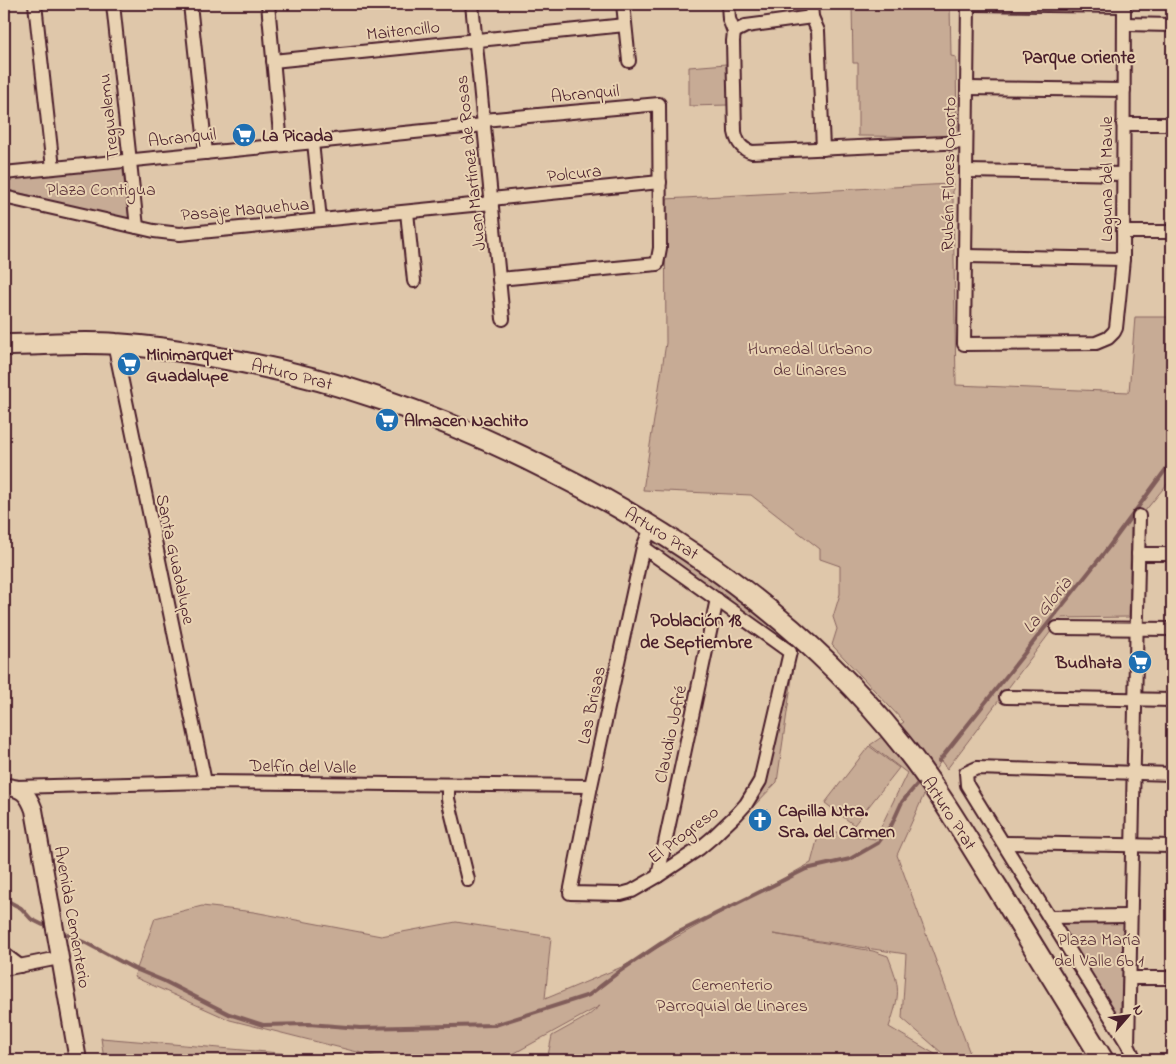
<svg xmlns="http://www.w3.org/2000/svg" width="1176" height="1064" font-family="'Indie Flower',sans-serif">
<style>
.green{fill:#c7ab95;stroke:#886560}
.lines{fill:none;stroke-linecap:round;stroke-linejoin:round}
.stream{stroke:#815d5a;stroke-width:4}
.service-casing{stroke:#4a1f2b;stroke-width:10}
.pedestrian-casing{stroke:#4a1f2b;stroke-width:14}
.minor-casing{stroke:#4a1f2b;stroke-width:16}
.tertiary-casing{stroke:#4a1f2b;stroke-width:20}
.primary-casing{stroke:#4a1f2b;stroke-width:24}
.service{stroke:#e9d2b2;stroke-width:6}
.pedestrian{stroke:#e9d2b2;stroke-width:10}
.minor{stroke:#e9d2b2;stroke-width:12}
.tertiary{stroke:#e9d2b2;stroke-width:16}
.primary{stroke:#e9d2b2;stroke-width:20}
.labels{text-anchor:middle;stroke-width:4;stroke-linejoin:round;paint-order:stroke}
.street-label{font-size:18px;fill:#4a1f2b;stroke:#e9d2b2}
.poi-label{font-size:18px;font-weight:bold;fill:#4a1f2b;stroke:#e9d2b2;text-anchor:start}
.park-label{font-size:18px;fill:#5d343b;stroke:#e9d2b2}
.neighbourhood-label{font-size:19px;font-weight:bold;fill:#4a1f2b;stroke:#e9d2b2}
.water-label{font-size:19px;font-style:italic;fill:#61393f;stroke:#e9d2b2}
</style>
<rect width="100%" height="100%" fill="#dfc7aa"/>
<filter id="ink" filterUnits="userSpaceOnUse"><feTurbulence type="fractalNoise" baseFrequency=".02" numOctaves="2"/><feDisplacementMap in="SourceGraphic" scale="10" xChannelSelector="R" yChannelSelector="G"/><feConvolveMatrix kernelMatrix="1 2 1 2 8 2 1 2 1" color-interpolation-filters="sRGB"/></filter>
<g filter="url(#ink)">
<g class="green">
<path d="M852,4h98l1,52 5,1 1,80h-5l4,248 173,7 6,-75h37v161l-41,50 -2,89 -68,1 -114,151 -6,-8 -6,9 -38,85 72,196 -8,9h-11l-48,-42 4,-64 -133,-20 100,17 15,5c13,33 12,38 1,71l56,33h-398l5,-24 36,-20 12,-10 -98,54h-398l-3,-22 225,19 55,1 -151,-38 -96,-43 21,-59 47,-12 52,6 127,24 75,-14 95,15 -6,62 79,-33 187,-103 9,-34 55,10 32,-66 -37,-28 34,-23 -72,-77 5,-16 -4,-12 7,-23v-28l-20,-7v-10l-69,-54 -108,-5 23,-147 -1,-144 285,-15 -1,-47 -91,-1v-73h-5z"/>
<path d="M726,64l2,41 -39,1v-39z"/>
<path d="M122,163l7,57 -125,-31v-14z"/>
<path d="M653,539l83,54 56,48 -3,3 -139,-98z"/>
<path d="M794,664l-17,118 -27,28 -31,26 29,-32z"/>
<path d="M869,746l30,22 -45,57 -29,-22z"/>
<path d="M1124,923l-4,107 -64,-106z"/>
</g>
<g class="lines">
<g class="stream">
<path d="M939,761l169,-213 64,-87"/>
<path d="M4,899l17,9 10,11 12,6"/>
<path d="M65,934l23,10 45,24 31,13 65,33 34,11 46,-1 51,4 135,-3 94,-30 31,-24 55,-37 131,-65 44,-10 28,-16 14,-19 10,-22 17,-20"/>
</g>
<g class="service-casing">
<path id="service" d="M1081,1060l14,-6"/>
</g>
<g class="pedestrian-casing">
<path id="pedestrian" d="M313,142l8,78"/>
</g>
<g class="minor-casing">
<g id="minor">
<path d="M35,4l18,164"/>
<path d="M113,4l24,223"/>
<path d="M190,4l16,149"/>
<path d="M268,4l13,141"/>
<path d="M472,4l31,315"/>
<path d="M623,4l6,57"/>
<path d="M728,4l1,15 5,13 -1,9 2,91c2,10 6,17 17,20l214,-10"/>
<path d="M811,4l1,13 6,14 5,118"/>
<path d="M968,4l-4,340 132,-1 12,-5 6,-6 2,-4 3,-28 4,-41 1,-255"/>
<path d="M975,4l149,2"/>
<path d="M1124,24l48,1"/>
<path d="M734,32l12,-6 66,-9"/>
<path d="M273,61l352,-36"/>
<path d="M967,88l157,2"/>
<path d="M484,120l175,-16 1,144 -3,16 -158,15"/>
<path d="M1123,124h49"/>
<path d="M966,171l157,3"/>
<path d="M4,173l480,-48"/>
<path d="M4,197l150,34 26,3 312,-31"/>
<path d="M491,199l169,-17"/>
<path d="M407,212l7,69"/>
<path d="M1123,232h49"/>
<path d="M965,256l158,3"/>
<path d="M114,343l91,439"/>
<path d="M643,547l147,105 -30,129 -14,23 -9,10 -24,23 -13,11 -42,28 -26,15 -11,3 -51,-1 21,-107 52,-239 9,-21"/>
<path d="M1138,554h34"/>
<path d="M1057,628l115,1"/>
<path d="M1006,697l166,3"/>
<path d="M448,785v14l20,81"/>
<path d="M15,787l190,-5 386,4"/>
<path d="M1004,843l168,3"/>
<path d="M658,876l59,-277"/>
<path d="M1049,917l81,-1"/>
<path d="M4,954l16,12"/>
<path d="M4,969l55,-11"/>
<path d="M1130,978h42"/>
<path d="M1128,1045l11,-529"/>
<path d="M1135,1060l-7,-15 -161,-260 -1,-12 11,-5 195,6"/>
</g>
</g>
<g class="tertiary-casing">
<path id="tertiary" d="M4,787c17,0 24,6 30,23l44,250"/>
</g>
<g class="primary-casing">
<path id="primary" d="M4,345c37,0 75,-4 112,-1 34,2 69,7 104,14 115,20 225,59 329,112 134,67 258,155 351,272 37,45 66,96 97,145 35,58 71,116 106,173"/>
</g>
<use href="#service" class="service"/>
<use href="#pedestrian" class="pedestrian"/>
<use href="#minor" class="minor"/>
<use href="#tertiary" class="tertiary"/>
<use href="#primary" class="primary"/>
</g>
</g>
<defs>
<g id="supermarket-disc" transform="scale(1.25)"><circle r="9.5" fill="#1f6fb2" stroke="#e9d2b2"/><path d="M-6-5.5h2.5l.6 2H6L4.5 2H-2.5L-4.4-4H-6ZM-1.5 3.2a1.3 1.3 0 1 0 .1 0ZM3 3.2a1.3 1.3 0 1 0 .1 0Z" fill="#fff"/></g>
<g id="church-disc" transform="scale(1.25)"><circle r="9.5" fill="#1f6fb2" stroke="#e9d2b2"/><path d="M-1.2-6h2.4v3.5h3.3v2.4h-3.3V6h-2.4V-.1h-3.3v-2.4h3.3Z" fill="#fff"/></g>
</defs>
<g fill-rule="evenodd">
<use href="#supermarket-disc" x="244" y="135"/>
<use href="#supermarket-disc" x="129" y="364"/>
<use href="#supermarket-disc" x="387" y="420"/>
<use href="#supermarket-disc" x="1140" y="662"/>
<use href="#church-disc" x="760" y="820"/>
</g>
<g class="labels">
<g class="street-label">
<text transform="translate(403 30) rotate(-6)" y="6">Maitencillo</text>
<text transform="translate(585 93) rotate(-5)" y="6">Abranquil</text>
<text transform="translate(108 117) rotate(-96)" y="6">Tregualemu</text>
<text transform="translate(182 137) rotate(-6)" y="6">Abranquil</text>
<text transform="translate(470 163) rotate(-96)" y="6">Juan Martínez de Rosas</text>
<text transform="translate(574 173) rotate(-6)" y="6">Polcura</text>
<text transform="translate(948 174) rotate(-89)" y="6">Rubén Flores Oporto</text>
<text transform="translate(1106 179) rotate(-90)" y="6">Laguna del Maule</text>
<text transform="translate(245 209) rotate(-5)" y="6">Pasaje Maquehua</text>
<text transform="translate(292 374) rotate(14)" y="6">Arturo Prat</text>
<text transform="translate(662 533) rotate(32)" y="6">Arturo Prat</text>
<text transform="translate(176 559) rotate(78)" y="6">Santa Guadalupe</text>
<text transform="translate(591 705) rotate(-78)" y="6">Las Brisas</text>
<text transform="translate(670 734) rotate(-78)" y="6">Claudio Jofré</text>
<text transform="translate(303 766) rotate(1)" y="6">Delfín del Valle</text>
<text transform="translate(950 813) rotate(57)" y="6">Arturo Prat</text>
<text transform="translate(683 834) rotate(-37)" y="6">El Progreso</text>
<text transform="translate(73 917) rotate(80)" y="6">Avenida Cementerio</text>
</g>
<g class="poi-label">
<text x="262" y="141">La Picada</text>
<text x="146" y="360">Minimarquet<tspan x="146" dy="21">Guadalupe</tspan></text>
<text x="404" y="426">Almacen Nachito</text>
<text x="1122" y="668" text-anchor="end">Budhata</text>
<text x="778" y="816">Capilla Ntra.<tspan x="778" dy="21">Sra. del Carmen</tspan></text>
</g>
<g class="park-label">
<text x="101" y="195">Plaza Contigua</text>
<text x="810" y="354">Humedal Urbano<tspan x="810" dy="21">de Linares</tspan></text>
<text x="1099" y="945">Plaza María<tspan x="1099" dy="21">del Valle 6b 1</tspan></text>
<text x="732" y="990">Cementerio<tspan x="732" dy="21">Parroquial de Linares</tspan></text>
</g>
<g class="neighbourhood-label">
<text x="1079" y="63">Parque Oriente</text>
<text x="696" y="626">Población 18<tspan x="696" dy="22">de Septiembre</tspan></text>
</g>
<g class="water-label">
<text transform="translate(1046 604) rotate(-51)" y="7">La Gloria</text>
</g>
</g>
<rect width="1176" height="1064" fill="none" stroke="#e9d2b2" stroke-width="20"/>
<rect x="10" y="10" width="1156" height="1044" fill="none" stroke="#4a1f2b" stroke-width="2" filter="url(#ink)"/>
<g transform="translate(1128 1016) rotate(62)" stroke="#e9d2b2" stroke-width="4" paint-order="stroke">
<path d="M0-4L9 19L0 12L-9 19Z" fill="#4a1f2b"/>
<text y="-8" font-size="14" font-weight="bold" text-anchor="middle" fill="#4a1f2b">N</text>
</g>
</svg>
